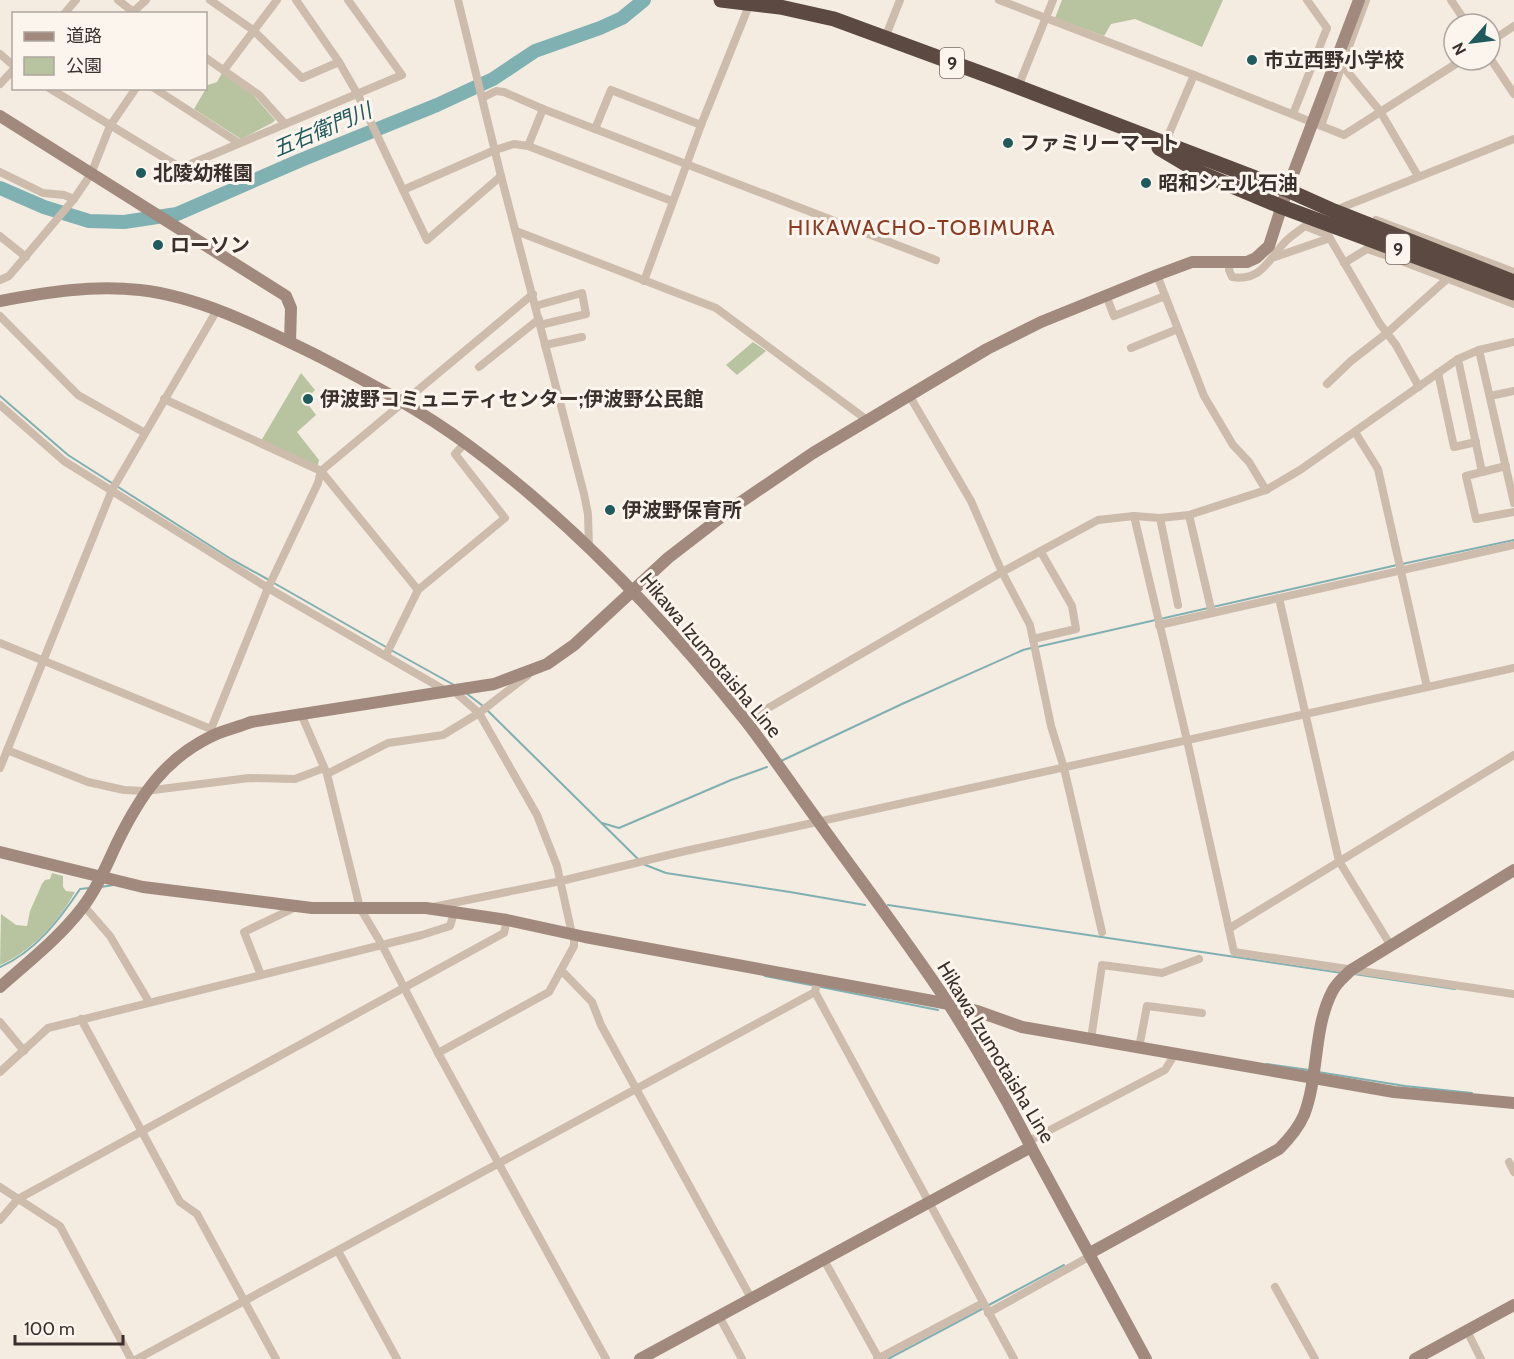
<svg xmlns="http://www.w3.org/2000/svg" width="1514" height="1359" font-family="Cabin,'Noto Sans JP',sans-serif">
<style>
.green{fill:#b8c4a0}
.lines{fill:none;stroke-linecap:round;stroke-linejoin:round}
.stream{stroke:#7fb0b2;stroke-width:2}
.river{stroke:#7fb0b2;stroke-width:14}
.street{stroke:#cdbbac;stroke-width:8}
.secondary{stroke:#a18a7d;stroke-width:12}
.highway{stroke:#5c4a42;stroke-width:15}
.poi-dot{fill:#1f5a5e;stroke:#fbf5ee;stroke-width:2}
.labels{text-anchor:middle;stroke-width:6;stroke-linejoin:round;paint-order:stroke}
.shield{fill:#fbf5ee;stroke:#756b66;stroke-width:1.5}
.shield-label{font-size:18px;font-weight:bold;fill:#3b302b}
.poi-label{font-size:20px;font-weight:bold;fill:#3b302b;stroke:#fbf5ee;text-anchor:start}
.street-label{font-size:20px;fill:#3b302b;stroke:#fbf5ee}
.water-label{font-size:21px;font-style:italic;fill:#1f5a5e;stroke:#fbf5ee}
.quarter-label{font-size:22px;letter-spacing:1.5px;fill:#8c3b22;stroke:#fbf5ee}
</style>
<rect width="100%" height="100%" fill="#f4ebe1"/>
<g class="green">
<path d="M1062,0h161l-21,47 -67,-28 -24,5 -7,12 -49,-18z"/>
<path d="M222,73l32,23 21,24 -3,3 -31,16 -47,-30 14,-24 9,-3z"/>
<path d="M753,342l13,9 -29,24 -11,-10z"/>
<path d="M301,373l14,17 -10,10 11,15 -19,17 22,28 -2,8 -56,-27z"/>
<path d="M52,873l11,3v11l3,4 9,1c-5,8 -10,17 -16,24 -14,19 -37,40 -59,49l1,-51 15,11 11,1 3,-15 12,-27 3,-4 5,-1z"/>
</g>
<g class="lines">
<g class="stream">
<path d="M0,396l68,59 163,104 38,21"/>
<path d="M1402,564l112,-24"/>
<path d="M274,583l112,64"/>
<path d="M1037,647l360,-82"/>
<path d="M391,650l63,35"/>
<path d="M466,693l17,13"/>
<path d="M487,710l152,150"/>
<path d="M781,761l121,-57 121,-54 8,-2"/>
<path d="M602,823l17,5 112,-48 36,-13"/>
<path d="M643,864l23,9 124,19 75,13"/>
<path d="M101,887l12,-2"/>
<path d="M888,905l454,68"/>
<path d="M0,967c35,-15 60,-48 80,-78l9,-1"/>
<path d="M1354,974l101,15"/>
<path d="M765,976l173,34"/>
<path d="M1267,1064l42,6"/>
<path d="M1318,1072l87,14 67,7"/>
<path d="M987,1306l77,-41"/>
<path d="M888,1359l94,-50"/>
</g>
<path class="river" d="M0,188l44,19 45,14 35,1 53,-8 124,-54 136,-55 56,-26 42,-28 65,-23 22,-10 22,-18"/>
<g class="street">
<path d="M118,0l18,14"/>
<path d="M210,0l43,30 49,48 37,-16"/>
<path d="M296,0l43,62 19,33 45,95 92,-40 19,-6 14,2 144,55"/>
<path d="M458,0l43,176 83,318 4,20 1,33"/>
<path d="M999,0l195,75"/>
<path d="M1366,0l-24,65 38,46 38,65"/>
<path d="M1451,0l16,24"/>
<path d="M133,12l13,-12"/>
<path d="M64,14l12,-14"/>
<path d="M885,38l15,-38"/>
<path d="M1490,42l24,-16"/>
<path d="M0,54l14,12"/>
<path d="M206,58l53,37 26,29"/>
<path d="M1490,58l24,36"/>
<path d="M224,70l53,-70"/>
<path d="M0,84l14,-15"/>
<path d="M1018,87l35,-87"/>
<path d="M49,88l132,80 221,-93 -54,-75"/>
<path d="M154,88l85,55"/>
<path d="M482,98l14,-7 8,1 39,17"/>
<path d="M1293,114l34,-86 -20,-28"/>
<path d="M701,125l49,-122"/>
<path d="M1321,126l21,-61"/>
<path d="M595,129l16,-39 90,35 -57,156"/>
<path d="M1165,143l29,-68 150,60 118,-75"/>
<path d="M528,146l15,-37 393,151"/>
<path d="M0,172l43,21 21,2 10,4"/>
<path d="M403,190l24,50 74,-64"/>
<path d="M1343,207l171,-68"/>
<path d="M1376,220l138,52"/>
<path d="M516,231l200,77 151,112"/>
<path d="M0,236l26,21"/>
<path d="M1385,247l6,10 123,47"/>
<path d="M1275,257l55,-19"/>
<path d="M1230,261l-1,9 3,7c30,5 37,-19 54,-36 6,-6 13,-10 19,-15l23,9 52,89 16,21 23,42"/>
<path d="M1344,263l23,-14 24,8"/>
<path d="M1157,275l47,121 29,49 16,17 17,28"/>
<path d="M0,280l9,-4 65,-77 17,-25 19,-48 26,-38"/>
<path d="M1106,295l8,21 51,-20"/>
<path d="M535,306l47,-13 4,21 -46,11"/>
<path d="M0,316l78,79 67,38"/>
<path d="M545,345l37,-8"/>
<path d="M1131,348l47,-19"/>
<path d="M1479,350l35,153"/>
<path d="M1458,359l24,113"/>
<path d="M479,367l60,-48"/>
<path d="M1438,373l16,74 22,-5"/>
<path d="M1327,384l24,-23 36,-28 60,-54"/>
<path d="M909,395l62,106 31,71 28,53 21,101 13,42 38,164"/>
<path d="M1490,396l24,-5"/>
<path d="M164,399l157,72 97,119"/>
<path d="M0,405l64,56 204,127 180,104"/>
<path d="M1355,432l23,37 49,218"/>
<path d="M1506,466l-40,10 10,43 38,-7"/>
<path d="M1189,515l23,98"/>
<path d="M1134,516l53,224 47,212 280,42"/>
<path d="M1160,518l18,87"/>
<path d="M1279,598l60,263 52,85"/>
<path d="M1159,625l355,-80"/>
<path d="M1033,639l43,-10 -4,-23 -31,-54"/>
<path d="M0,643l211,86"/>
<path d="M386,655l32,-65 87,-72 -50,-64 10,-11"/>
<path d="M455,692l24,21 58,102 20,51 15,68"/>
<path d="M301,714l26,60 33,134 22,37 56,108 168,306"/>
<path d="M746,721l256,-149 96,-52 36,-4 26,2 29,-3 77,-25 34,-20 158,-111 21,-9 35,-8"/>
<path d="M213,735l-2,-6 57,-141 50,-105 3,-12 212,-177"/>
<path d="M7,750l81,32 36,8 21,1 104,-13 46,1 29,-11"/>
<path d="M0,768l112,-278 105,-180"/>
<path d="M327,774l61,-31 55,-8 36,-22 49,-38"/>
<path d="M84,906l26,30 39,66"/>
<path d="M433,907l128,-26 120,-29 833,-184"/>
<path d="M1230,928l284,-173"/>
<path d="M561,970l31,32 9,23 150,273"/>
<path d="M261,975l-17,-43 52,-25"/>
<path d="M816,987l-1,5 199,367"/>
<path d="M81,1019l99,183 17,12 79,145"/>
<path d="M0,1022l24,29"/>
<path d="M1091,1039l11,-74 60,8 37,-14"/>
<path d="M1139,1048l8,-42 55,7"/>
<path d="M438,1053l111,-61 25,-46v-11"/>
<path d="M0,1072l48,-44 374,-93 28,-9 4,-13"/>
<path d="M1029,1141l136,-71 10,-16"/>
<path d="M1509,1162l5,10"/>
<path d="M0,1187l60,39 71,133"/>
<path d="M0,1220l18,-21 486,-266 3,-13"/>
<path d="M338,1251l59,108"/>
<path d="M824,1260l55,99"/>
<path d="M1275,1287l40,72"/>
<path d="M988,1313l97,-54 5,-6"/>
<path d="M719,1316l23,43"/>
<path d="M1467,1331l14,28"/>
<path d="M137,1359l678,-367"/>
<path d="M877,1359l106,-56"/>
</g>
<g class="secondary">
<path d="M0,116l286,180 5,12 -1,34"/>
<path d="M0,301c47,-9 92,-16 140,-11 62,7 123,39 178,66 52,27 104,55 150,89 105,77 196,174 277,275 25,32 48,67 73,101 43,60 89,120 130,182 30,47 58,95 83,144 38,71 77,141 115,212"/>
<path d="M0,852l143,35 169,21h114l81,12 78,17 364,67 28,7 45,16 372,65 120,11"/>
<path d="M0,987c28,-25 59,-49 82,-79 15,-19 25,-44 35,-65 23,-47 47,-84 95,-107 12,-6 27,-9 39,-14l243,-38 53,-20 27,-19 94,-87 70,-54 75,-51 174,-104 54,-27 116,-47 35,-13h55l9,-4 13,-12 18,-56 72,-190"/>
<path d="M1090,1253l189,-104c10,-10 19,-20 25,-34 15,-39 9,-86 28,-123 4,-9 12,-15 19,-22l163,-100"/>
<path d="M640,1359l391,-212"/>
<path d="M1415,1359l99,-54"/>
</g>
<g class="highway">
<path d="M721,0l59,7 54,12 163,60 290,111 47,21 180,71"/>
<path d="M1159,148l42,25 81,34 232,86"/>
</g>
</g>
<g class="poi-dot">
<circle cx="1252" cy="60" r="6"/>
<circle cx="1008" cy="143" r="6"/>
<circle cx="141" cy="173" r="6"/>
<circle cx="1146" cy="183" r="6"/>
<circle cx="158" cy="245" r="6"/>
<circle cx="308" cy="399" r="6"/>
<circle cx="610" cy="510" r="6"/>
</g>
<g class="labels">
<g class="shield">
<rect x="940" y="48" width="24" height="30" rx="4.5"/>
<rect x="1386" y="234" width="24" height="30" rx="4.5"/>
</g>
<g class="shield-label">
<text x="952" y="69">9</text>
<text x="1398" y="255">9</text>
</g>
<g class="poi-label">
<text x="1264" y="67">市立西野小学校</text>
<text x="1020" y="150">ファミリーマート</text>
<text x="153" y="180">北陵幼稚園</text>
<text x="1158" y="190">昭和シェル石油</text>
<text x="170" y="252">ローソン</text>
<text x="320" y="406">伊波野コミュニティセンター;伊波野公民館</text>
<text x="622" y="517">伊波野保育所</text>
</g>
<g class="street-label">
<text transform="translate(711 655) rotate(50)" y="7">Hikawa Izumotaisha Line</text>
<text transform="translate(996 1052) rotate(59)" y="7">Hikawa Izumotaisha Line</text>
</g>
<g class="water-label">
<text transform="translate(322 130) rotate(-23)" y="7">五右衛門川</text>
</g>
<g class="quarter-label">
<text x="922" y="235">HIKAWACHO-TOBIMURA</text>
</g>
</g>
<rect x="12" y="12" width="195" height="78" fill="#fbf5ee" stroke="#aea6a0" stroke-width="1.5"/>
<rect x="24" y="32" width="30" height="9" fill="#a18a7d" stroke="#aea6a0" stroke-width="1.5"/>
<text x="66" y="42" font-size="18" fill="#3b302b">道路</text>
<rect x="24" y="57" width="30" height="18" fill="#b8c4a0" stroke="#aea6a0" stroke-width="1.5"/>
<text x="66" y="72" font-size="18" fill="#3b302b">公園</text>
<g transform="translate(1472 42) rotate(242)"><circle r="28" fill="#fbf5ee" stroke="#aea6a0" stroke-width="1.5"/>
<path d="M0-4.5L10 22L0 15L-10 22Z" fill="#1f5a5e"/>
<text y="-9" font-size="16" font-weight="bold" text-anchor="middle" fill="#3b302b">N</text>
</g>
<path d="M15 1335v9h108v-9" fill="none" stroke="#3b302b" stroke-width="3"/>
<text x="24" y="1335" font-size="18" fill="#3b302b" stroke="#fbf5ee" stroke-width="4.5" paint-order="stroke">100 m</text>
</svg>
